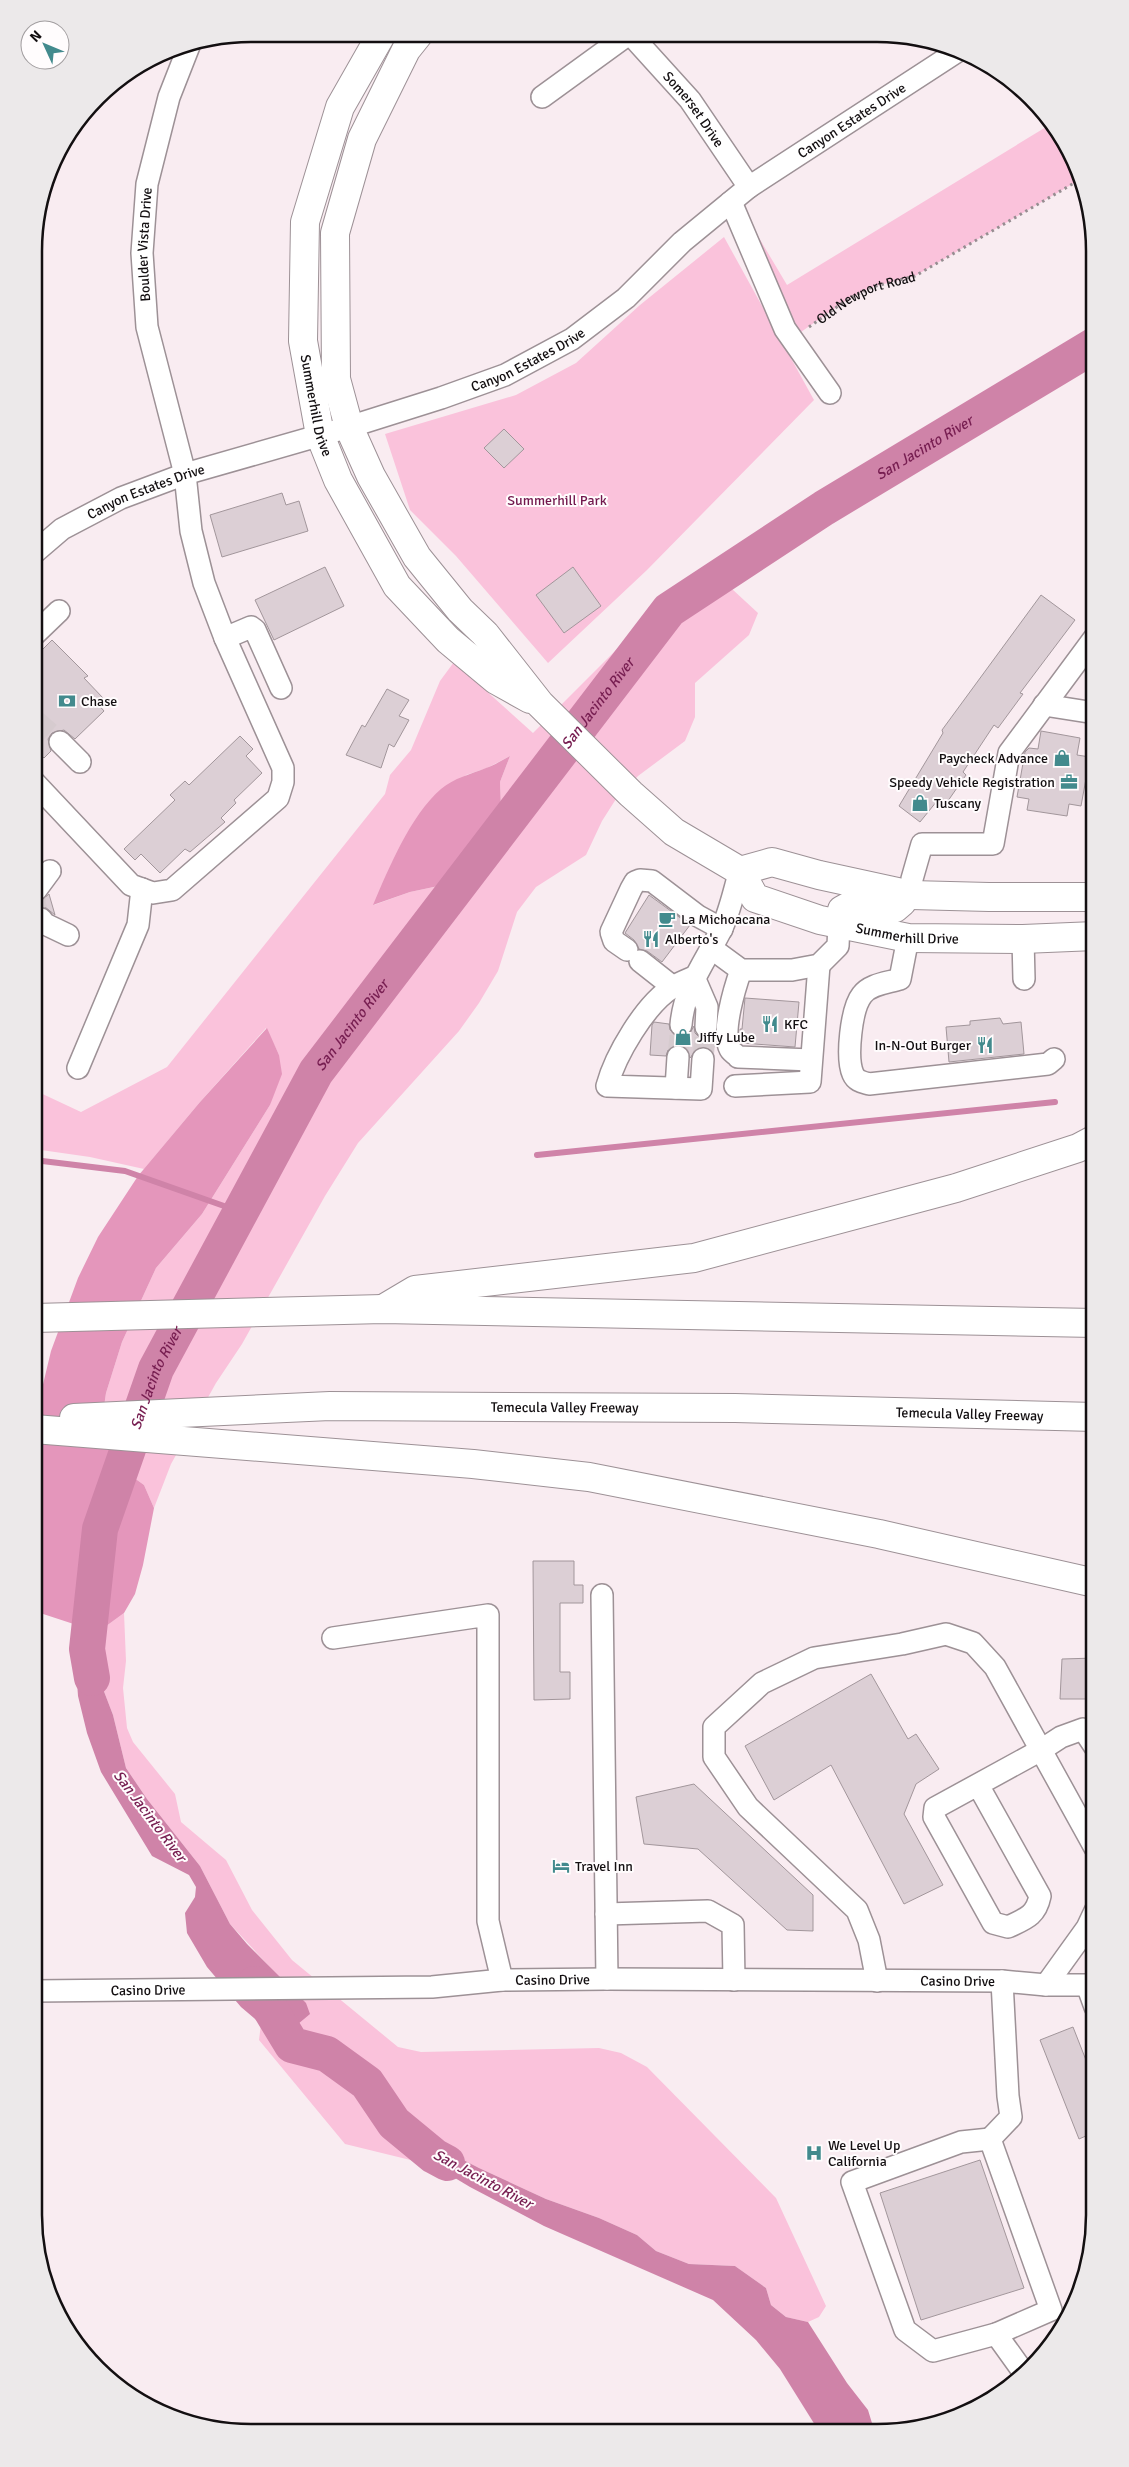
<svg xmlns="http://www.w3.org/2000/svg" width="1129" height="2467" font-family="Signika,sans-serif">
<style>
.green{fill:#fac2db;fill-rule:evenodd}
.forest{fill:#e496bb}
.water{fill:#cf83a8}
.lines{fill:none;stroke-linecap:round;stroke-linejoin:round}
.stream{stroke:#cf83a8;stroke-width:6}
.river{stroke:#cf83a8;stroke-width:36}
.building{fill:#dccfd5;stroke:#a2969b}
.minor-tunnel{stroke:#d6cbcf;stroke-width:21;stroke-dasharray:21 11;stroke-linecap:butt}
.minor-casing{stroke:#9d9196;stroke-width:24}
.major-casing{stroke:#9d9196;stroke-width:30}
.highway-casing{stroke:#9d9196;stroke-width:30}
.path{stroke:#968d91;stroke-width:3;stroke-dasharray:2.5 4;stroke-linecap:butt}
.minor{stroke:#fff;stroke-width:21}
.major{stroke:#fff;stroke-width:28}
.highway{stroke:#fff;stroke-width:28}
.labels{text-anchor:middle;stroke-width:4;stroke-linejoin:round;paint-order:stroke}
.street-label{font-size:14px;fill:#130f11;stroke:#fffcfd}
.park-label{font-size:14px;fill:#72184d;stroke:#fffcfd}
.poi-label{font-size:14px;fill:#130f11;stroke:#fffcfd;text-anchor:start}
.water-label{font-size:15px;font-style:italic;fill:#771e51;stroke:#fffcfd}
.rim{fill:none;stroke:#130f11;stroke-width:2.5}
</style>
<rect width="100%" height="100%" fill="#f9ecf1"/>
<g class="green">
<path d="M1051,124l15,18 15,37 -166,97 -43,11 -24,12 -57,40 -45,-123 41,69z"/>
<path d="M724,237l90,163 -167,170 -99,93 -92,-107 -46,-46 -25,-76 131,-39 60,-32 64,-58z"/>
<path d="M697,576l22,1 39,36 -9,22 -54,48v34l-10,24 -47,35 -22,23 -14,22 -16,34 -50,32 -19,25 -19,59 -19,32 -20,28 -101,112 -33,53 -83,148 -26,39 -45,81 -17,44 -10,-23 -25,-18 -19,-33 6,-41 16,-51 34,-74 46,-54 68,-109 9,-50 -13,-27 -66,74 -56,67 -54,-12 -56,-8v-59l47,22 86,-45 218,-273 5,-19 21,-25 29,-69 14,-19 79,71 144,-144zM510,756l-10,26 2,52 -20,43 -72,15 -36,13 92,-130 21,-7z"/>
<path d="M124,1613l2,48 -3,27 4,40 6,14 42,52 6,28 45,38 26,50 40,50 106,87 23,5 178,-4 22,5 26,14 129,131 50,108 -7,11 -11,5 -22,-5 -15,-12 -5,-17 -31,-22 -46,-2 -33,-13 -19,-16 -38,-17 -53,-19 -67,-31 -37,-19 -29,-22 -8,16 30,23 -90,-22 -86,-104 2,-16 23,2 -3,-47 -51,-55 -30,-58 -53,-67 -21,-31 -13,-53 -13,-34 -5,-32 3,-17z"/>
</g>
<g class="forest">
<path d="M510,756l-10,26 2,52 -3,24 -18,19 -71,15 -37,13c16,-37 37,-89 68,-116 13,-11 30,-15 45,-21 9,-3 16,-8 24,-12z"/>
<path d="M267,1028l12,27 3,19 -12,31 -68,109 -46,54 -34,74 -16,51 -6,41 19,33 25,18 10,23 -11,57 -8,29 -11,19 -26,19 -64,-21v-189l17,-71 27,-73 20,-41 40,-61 62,-74z"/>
</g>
<g class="water">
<path d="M83,1628l15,4 -3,17 5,32 13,34 13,53 21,31 53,67 30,58 17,20 59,59 4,11 -12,10 -14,2 -23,-2 -20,-17 -34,-40 -20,-34 -2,-20 10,-16 1,-10 -7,-12 -37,-19 -51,-84 -14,-39 -9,-37 -3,-42z"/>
<path d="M413,2127l29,22 37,19 67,31 53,19 38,17 19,16 33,13 46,2 31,22 5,17 15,12 22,5 39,61 21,27 7,23h-55l-40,-64 -24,-29 -43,-40 -169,-74 -74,-39 -35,-21 -30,-23 3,-12z"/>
</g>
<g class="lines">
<g class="stream">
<path d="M537,1155l518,-53"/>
<path d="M34,1160l91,11 116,41"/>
</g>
<g class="river">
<path id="s1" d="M92,1678l-5,-29 13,-120 56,-160 160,-297 353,-462 155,-102 271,-163"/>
<path d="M255,1984l37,61 35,9 40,29 27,40 40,33 13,7"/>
</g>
</g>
<g class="building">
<path d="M504,429l20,20 -20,19 -20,-20z"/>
<path d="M282,493l4,12 13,-4 9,30 -86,26 -12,-42z"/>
<path d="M325,567l19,39 -70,34 -19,-40z"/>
<path d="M573,567l28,39 -37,27 -28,-38z"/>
<path d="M1041,595l34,25 -55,73 3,1 -25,34 -4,-3 -31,47 3,3 -23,33 -6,-7 -17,21 -21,-16 44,-73 -1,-3z"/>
<path d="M52,640l36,36 -4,2 19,20 -6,5 7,8 -29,28 -11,-9 -12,3 -4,6 3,12 -7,7 -10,-9v-91z"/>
<path d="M387,689l22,11 -10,16 10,4 -15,27 -5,-3 -8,24 -35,-13 16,-30 3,2z"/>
<path d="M1041,731l39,7 -3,17 13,2 -9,49 -12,-2 -2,12 -40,-6 2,-11 -12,-2 8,-45 4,-4 9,1z"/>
<path d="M240,736l13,13 -7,7 16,17 -28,27 2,3 -15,15 4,4 -35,30 -5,-3 -25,24 -19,-19 -6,6 -11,-11 51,-49 -5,-5 15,-14 4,4z"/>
<path d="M49,894l6,21 -10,-8 -11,2v-7l7,-1z"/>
<path d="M649,895l41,30 -28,37 -15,-11 -8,-2 -5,-9 -9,-7z"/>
<path d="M745,998l54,4 -4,45 -54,-4 -1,-14h2z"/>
<path d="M1000,1018l3,6 18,-2 3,32 -75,8 -3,-35 24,-2v-4z"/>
<path d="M654,1022l15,2 1,6 9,7 11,-4 4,-7 1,7 5,5 6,1 9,-4 1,10h-2l-1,7 -9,-5 -6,1 -8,10 -5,-11 -7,-2 -10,5 -2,6 -16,-1 2,-30z"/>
<path d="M533,1561h41v24h9v18h-23v69h10v27l-36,1z"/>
<path d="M1095,1658v41h-35l2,-40z"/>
<path d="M871,1674l37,65 8,-5 23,35 -23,15 -12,30 39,71 -39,19 -73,-139 -57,35 -29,-54z"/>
<path d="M694,1784l119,111v36l-26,-1 -89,-81 -54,-5 -8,-47z"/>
<path d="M1073,2027l22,56v49l-16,7 -39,-99z"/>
<path d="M980,2160l44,128 -103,32 -41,-127z"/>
</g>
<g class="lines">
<g class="minor-tunnel">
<path d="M34,719l26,23"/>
<path d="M36,890l-1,14 6,15"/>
<path d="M678,1057l3,-32"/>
<path d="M703,1059l3,-32"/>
</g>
<g class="minor-casing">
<g id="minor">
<path id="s3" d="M632,36l58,64 59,87"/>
<path d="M542,97l84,-61"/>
<path d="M731,202l54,127 45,64"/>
<path id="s4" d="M34,553l28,-24 59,-31 64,-24 164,-47 92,-29 64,-23 67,-36 54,-41 56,-56 67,-55 209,-136"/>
<path d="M34,635l25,-24"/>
<path d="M225,638l26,-11 4,3 26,58"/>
<path d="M1044,705l51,8"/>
<path d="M60,742l20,20"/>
<path id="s5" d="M34,782l97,103 22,8 19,-3 106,-92 5,-16v-14l-58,-130 -21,-55 -13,-52 -6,-57 -38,-147 -5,-74 5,-69 22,-87 20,-51"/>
<path d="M36,890l14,-19"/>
<path d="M911,895l1,-16 10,-35h71l16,-91 86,-116"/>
<path d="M41,919l4,5 23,11"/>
<path d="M908,938l-8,41c-13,4 -30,5 -38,16 -11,14 -16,63 -9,79 3,7 9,8 16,10l179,-20 6,-5"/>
<path d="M1023,939l1,40"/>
<path d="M711,948l30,22h51l27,-5 19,-19 1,-22"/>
<path d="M627,950l-13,-9 -3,-9 20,-43 4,-7 5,-2 12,1 46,35 24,13"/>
<path d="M640,961l33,26"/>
<path d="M741,970c-6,17 -20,62 -11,79 1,3 6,5 8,8l73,3"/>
<path d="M694,977c-7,3 -15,6 -21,10 -28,17 -58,69 -66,99l94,3 2,-30"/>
<path d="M694,977l13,30 -1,20"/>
<path d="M681,1025c3,-37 24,-63 40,-95 9,-18 13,-40 19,-59"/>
<path d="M78,1068l60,-143 4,-36"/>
<path d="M735,1086l75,-4 9,-117"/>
<path d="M676,1088l2,-31"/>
<path d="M602,1595l5,384"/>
<path d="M333,1638l155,-23v306l14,59"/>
<path d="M978,1785l62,111c-4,20 -15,23 -32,31l-15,-4 -59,-106 1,-9 106,-58 20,-13 22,-8 12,18"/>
<path d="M606,1914l102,-3 25,14 1,55"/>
<path d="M877,1981l-8,-41 -12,-30 -109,-103 -34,-50v-30l48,-44 52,-25 88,-14 44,-10 27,9 22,24 100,181"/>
<path d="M1002,1981l6,115 3,21 -21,22 61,171 -55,24 28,39"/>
<path d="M1046,1985l41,-57 8,-17"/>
<path d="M1087,1985l8,22"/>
<path id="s6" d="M34,1991l398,-4 70,-7 105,-1 395,2 44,4h49"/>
<path d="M990,2139l-29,3 -109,40 53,148 28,21 63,-17"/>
</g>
</g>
<g class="major-casing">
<g id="major">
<path id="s7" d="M381,35l-41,72 -35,115 -2,119 17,94 18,45 59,106 51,54 48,40 34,19"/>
<path id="s8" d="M418,35l-12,15 -44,89 -27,94 1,146 13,48 22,49 46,81 43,53 25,24 55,70 91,90 43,38 66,39 15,27 65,22 88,18 115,1 72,-3"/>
<path d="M740,871l32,-9 47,13 92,20 78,2h106"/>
<path d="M839,924l3,-14 11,-6 42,4 7,-6"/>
</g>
</g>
<g class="highway-casing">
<g id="highway">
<path d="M383,1309l32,-19 279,-32 262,-70 122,-40 17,-9"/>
<path d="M34,1318l349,-9 712,14"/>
<path id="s9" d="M74,1418l256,-12 405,2 360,9"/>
<path d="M34,1429l439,35 116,13 290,57 216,49"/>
</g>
</g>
<path class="path" id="s2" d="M809,327l39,-28 24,-12 43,-11 166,-97"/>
<use href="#minor" class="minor"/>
<use href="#major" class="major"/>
<use href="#highway" class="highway"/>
</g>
<defs>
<g id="bank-bare" transform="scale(1.35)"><path d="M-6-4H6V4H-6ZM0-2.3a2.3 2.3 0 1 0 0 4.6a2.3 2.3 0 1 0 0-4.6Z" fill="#428a8d" stroke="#fffcfd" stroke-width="2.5" paint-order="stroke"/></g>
<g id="shop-bare" transform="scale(1.35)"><path d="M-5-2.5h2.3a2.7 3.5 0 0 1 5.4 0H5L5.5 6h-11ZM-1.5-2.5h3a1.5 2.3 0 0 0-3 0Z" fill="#428a8d" stroke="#fffcfd" stroke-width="2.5" paint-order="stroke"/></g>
<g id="office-bare" transform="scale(1.35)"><path d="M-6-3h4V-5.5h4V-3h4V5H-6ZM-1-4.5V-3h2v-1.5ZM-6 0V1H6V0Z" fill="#428a8d" stroke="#fffcfd" stroke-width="2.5" paint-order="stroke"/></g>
<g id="cafe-bare" transform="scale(1.35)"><path d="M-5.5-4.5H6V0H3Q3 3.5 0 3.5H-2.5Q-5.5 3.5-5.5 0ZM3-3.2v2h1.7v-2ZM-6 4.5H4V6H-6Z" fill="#428a8d" stroke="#fffcfd" stroke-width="2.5" paint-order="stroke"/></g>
<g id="restaurant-bare" transform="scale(1.35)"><path d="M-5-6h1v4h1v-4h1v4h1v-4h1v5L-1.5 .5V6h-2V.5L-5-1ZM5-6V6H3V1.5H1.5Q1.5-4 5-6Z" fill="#428a8d" stroke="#fffcfd" stroke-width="2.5" paint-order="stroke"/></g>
<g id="hotel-bare" transform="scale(1.35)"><path d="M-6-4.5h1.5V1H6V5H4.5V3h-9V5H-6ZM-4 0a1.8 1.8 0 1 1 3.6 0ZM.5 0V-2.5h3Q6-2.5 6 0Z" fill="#428a8d" stroke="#fffcfd" stroke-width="2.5" paint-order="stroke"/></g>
<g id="hospital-bare" transform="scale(1.35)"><path d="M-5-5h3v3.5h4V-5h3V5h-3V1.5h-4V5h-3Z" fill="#428a8d" stroke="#fffcfd" stroke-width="2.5" paint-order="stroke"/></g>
</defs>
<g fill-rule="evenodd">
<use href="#bank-bare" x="67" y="701"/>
<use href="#shop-bare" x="1062" y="758"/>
<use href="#office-bare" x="1069" y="782"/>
<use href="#shop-bare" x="920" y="803"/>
<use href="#cafe-bare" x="667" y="919"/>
<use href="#restaurant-bare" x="651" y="939"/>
<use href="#restaurant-bare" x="770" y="1024"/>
<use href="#shop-bare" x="683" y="1037"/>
<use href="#restaurant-bare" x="985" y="1045"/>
<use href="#hotel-bare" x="561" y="1866"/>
<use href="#hospital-bare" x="814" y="2153"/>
</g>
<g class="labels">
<g class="street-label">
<text dy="5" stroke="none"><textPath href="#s3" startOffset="96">Somerset Drive</textPath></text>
<text dy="5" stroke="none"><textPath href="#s4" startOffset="939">Canyon Estates Drive</textPath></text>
<text dy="5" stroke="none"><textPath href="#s5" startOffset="902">Boulder Vista Drive</textPath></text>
<text dy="5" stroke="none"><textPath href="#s2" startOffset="65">Old Newport Road</textPath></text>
<text dy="5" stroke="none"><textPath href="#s4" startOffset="534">Canyon Estates Drive</textPath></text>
<text dy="5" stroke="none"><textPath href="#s7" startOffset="388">Summerhill Drive</textPath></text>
<text dy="5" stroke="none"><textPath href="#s4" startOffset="129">Canyon Estates Drive</textPath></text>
<text dy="5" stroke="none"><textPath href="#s8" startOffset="1201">Summerhill Drive</textPath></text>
<text dy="5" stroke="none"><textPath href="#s9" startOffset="491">Temecula Valley Freeway</textPath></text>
<text dy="5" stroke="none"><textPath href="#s9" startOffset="896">Temecula Valley Freeway</textPath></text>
<text dy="5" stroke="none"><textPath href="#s6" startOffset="519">Casino Drive</textPath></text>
<text dy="5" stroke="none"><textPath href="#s6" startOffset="924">Casino Drive</textPath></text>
<text dy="5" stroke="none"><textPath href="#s6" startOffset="114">Casino Drive</textPath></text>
</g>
<g class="park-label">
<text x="557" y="505">Summerhill Park</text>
</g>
<g class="poi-label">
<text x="81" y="706">Chase</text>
<text x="1048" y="763" text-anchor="end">Paycheck Advance</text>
<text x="1055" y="787" text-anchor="end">Speedy Vehicle Registration</text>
<text x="934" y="808">Tuscany</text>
<text x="681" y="924">La Michoacana</text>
<text x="665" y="944">Alberto's</text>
<text x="784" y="1029">KFC</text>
<text x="697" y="1042">Jiffy Lube</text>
<text x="971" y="1050" text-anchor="end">In-N-Out Burger</text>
<text x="575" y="1871">Travel Inn</text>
<text x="828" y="2150">We Level Up<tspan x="828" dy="16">California</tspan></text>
</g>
<g class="water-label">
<text dy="5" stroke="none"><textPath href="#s1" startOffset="1541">San Jacinto River</textPath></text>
<text dy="5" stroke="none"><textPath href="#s1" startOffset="1121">San Jacinto River</textPath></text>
<text dy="5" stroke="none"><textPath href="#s1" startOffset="716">San Jacinto River</textPath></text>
<text dy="5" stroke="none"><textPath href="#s1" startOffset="311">San Jacinto River</textPath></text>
<text transform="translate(150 1816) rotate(53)" y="5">San Jacinto River</text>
<text transform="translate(483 2179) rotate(28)" y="5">San Jacinto River</text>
</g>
</g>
<path d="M0 0H1129V2467H0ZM251 42H877A209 209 0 0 1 1086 251V2215A209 209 0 0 1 877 2424H251A209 209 0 0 1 42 2215V251A209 209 0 0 1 251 42Z" fill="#ece9ea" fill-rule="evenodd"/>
<path class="rim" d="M251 42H877A209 209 0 0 1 1086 251V2215A209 209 0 0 1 877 2424H251A209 209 0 0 1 42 2215V251A209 209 0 0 1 251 42Z"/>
<g transform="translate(45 45) rotate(314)"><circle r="24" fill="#fffcfd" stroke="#a19d9f"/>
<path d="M0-4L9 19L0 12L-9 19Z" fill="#428a8d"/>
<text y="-8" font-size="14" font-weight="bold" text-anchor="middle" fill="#130f11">N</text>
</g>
</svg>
